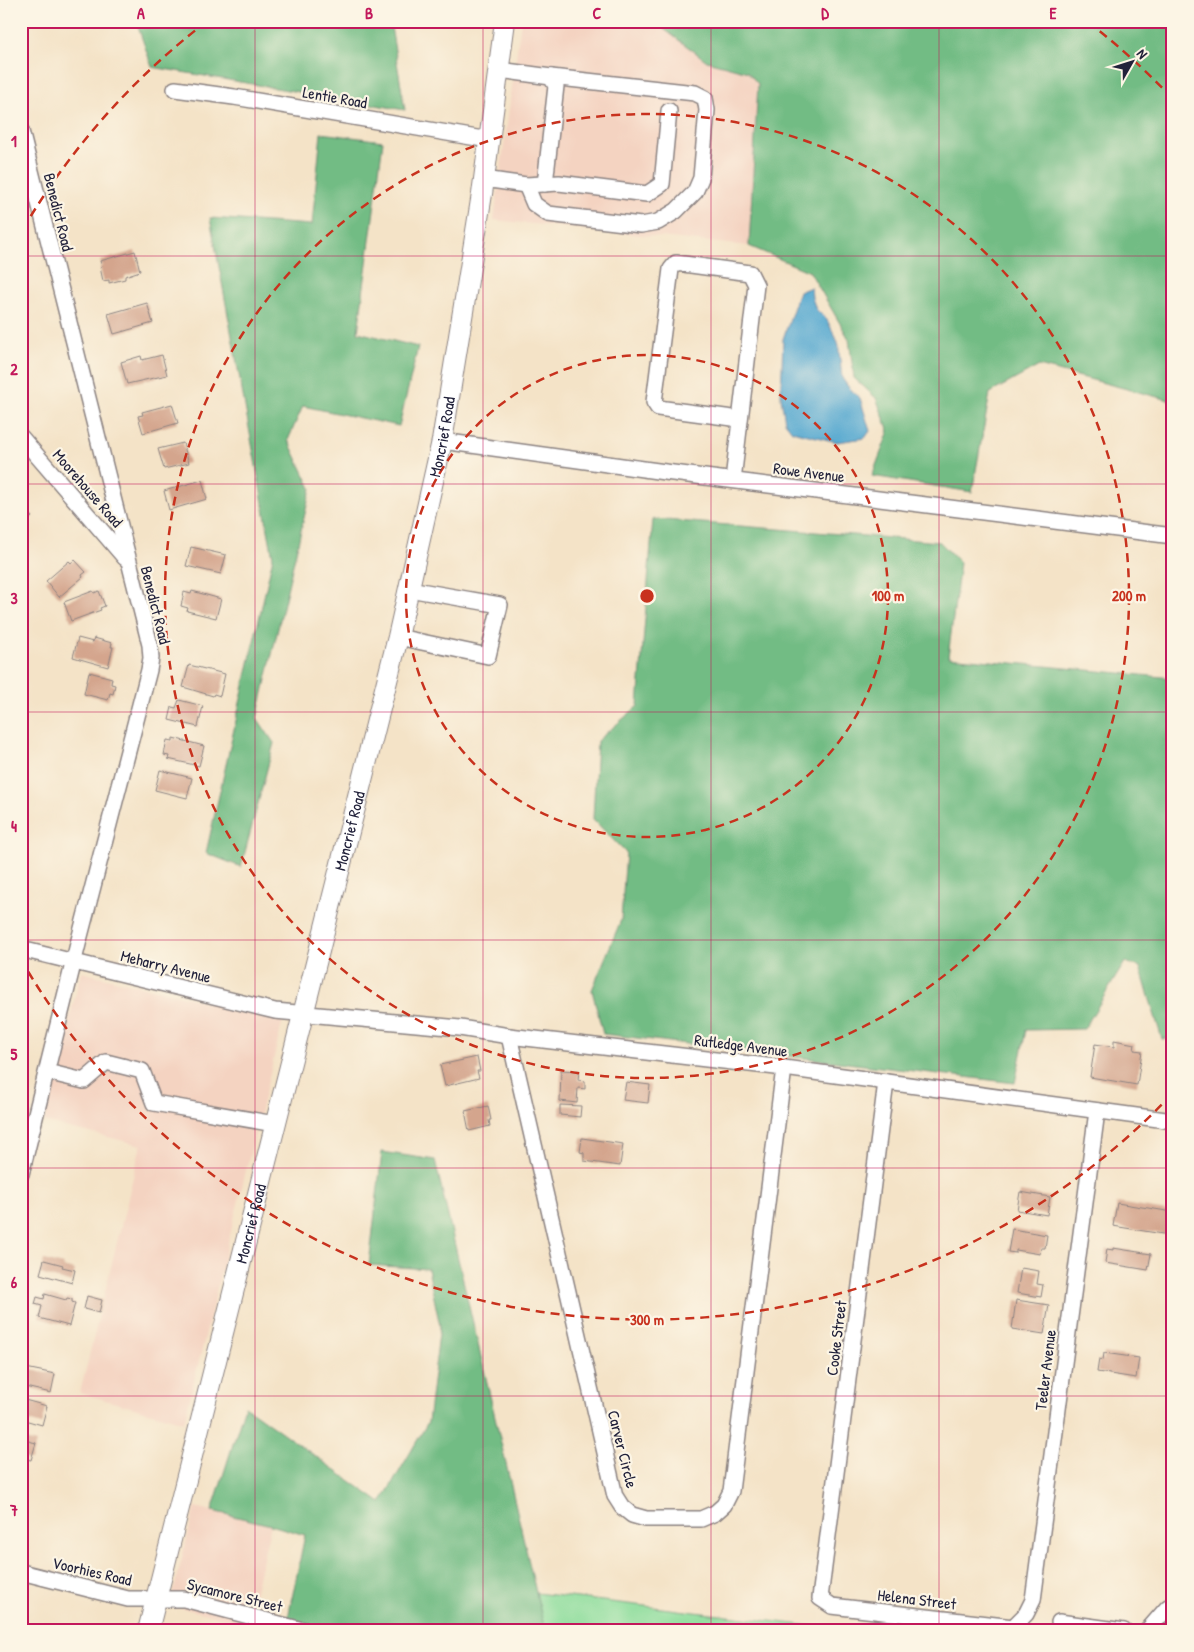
<svg xmlns="http://www.w3.org/2000/svg" width="1194" height="1652" font-family="'Patrick Hand',sans-serif">
<style>
.built{fill:#f4d3c1}
.green{fill:#8ddd9c;stroke:#58806c}
.forest{fill:#72bc84;stroke:#4a6f60}
.water{fill:#54a8d0;stroke:#3b6586}
.building{fill:#d4a58d}
.lines{fill:none;stroke-linecap:round;stroke-linejoin:round}
.minor-casing{stroke:#8b8281;stroke-width:18}
.major-casing{stroke:#8b8281;stroke-width:22}
.minor{stroke:#fff;stroke-width:15}
.major{stroke:#fff;stroke-width:20}
.grid{fill:none;stroke:#c2185b;stroke-width:1;stroke-opacity:0.55}
.ring{fill:none;stroke:#c8321e;stroke-width:2.5;stroke-dasharray:9 6}
.labels{text-anchor:middle;stroke-width:4.5;stroke-linejoin:round;paint-order:stroke}
.street-label{font-size:16px;fill:#22223b;stroke:#fcf5e5}
.centre{fill:#c8321e;stroke:#fcf5e5;stroke-width:2.5}
.ring-label{font-size:15px;text-anchor:middle;font-weight:bold;fill:#c8321e;stroke:#fcf5e5;stroke-width:4.5;stroke-linejoin:round;paint-order:stroke}
.neatline{fill:none;stroke:#c2185b;stroke-width:2}
.grid-label{font-size:16px;text-anchor:middle;font-weight:bold;fill:#c2185b}
</style>
<rect width="100%" height="100%" fill="#fcf5e5"/>
<filter id="ink" filterUnits="userSpaceOnUse"><feTurbulence type="fractalNoise" baseFrequency=".02" numOctaves="2"/><feDisplacementMap in="SourceGraphic" scale="10" xChannelSelector="R" yChannelSelector="G"/><feConvolveMatrix kernelMatrix="1 2 1 2 8 2 1 2 1" color-interpolation-filters="sRGB"/></filter>
<filter id="wash" filterUnits="userSpaceOnUse"><feTurbulence type="fractalNoise" baseFrequency=".0096" numOctaves="4" result="noise"/><feDisplacementMap in="SourceGraphic" scale="20" xChannelSelector="R" yChannelSelector="G"/><feGaussianBlur stdDeviation="1.12" result="paint"/><feColorMatrix in="noise" values="0 0 0 0 0 0 0 0 0 0 0 0 0 0 0 0 0 1.4 0 .05"/><feComposite in="paint" operator="in"/></filter>
<g filter="url(#wash)">
<rect width="100%" height="100%" fill="#f4e3c7"/>
<g class="built">
<path d="M521,21h132l54,40 41,11 10,12 -9,162 -255,-26z"/>
<path d="M81,972l202,48 -99,402 -104,-29 61,-248 -97,-23z"/>
<path d="M195,1507l76,18 -24,99 -77,-19z"/>
</g>
<path class="green" d="M536,1593l317,38h-308z"/>
<g class="forest">
<path d="M136,21h254l15,89 -253,-43z"/>
<path d="M653,21h520v380l-134,-35 -49,27 -18,99 -100,-16 17,-45 -13,-33 -22,-20 -5,-39 -39,-67 -61,-26 9,-162 -10,-12 -41,-11z"/>
<path d="M321,133l62,8 -25,191 60,15 -19,79 -96,-20 -15,34 23,48 -54,230 17,25 -33,124 -35,-14 67,-296 -63,-339 102,7z"/>
<path d="M653,519l287,23 20,21 -12,94 225,21v361h-11l-22,-72 -15,-5 -41,67 -58,1 -11,53 -412,-49 -11,-44 29,-70 5,-67 -33,-34 4,-78 41,-35z"/>
<path d="M382,1152l53,8 110,471h-213l-44,-13 17,-83 -34,-10 -59,-14 33,-105 136,97 47,-81 12,-96 -12,-57 -59,-4z"/>
</g>
<path class="water" d="M811,287l1,11 4,11 11,11 11,22 4,36 7,10 11,10 10,33 -5,7 -28,4 -45,-11 -7,-9 -4,-25 2,-58 16,-47z"/>
<g id="blocks">
<g class="building">
<path d="M135,251l5,20 -15,5v3l-16,4v-3l-6,1 -3,-14 2,-1 -2,-5z"/>
<path d="M147,303l6,20 -39,11 -6,-20z"/>
<path d="M162,355l5,20 -40,9 -6,-22 20,-6 1,4z"/>
<path d="M172,404l6,19 -35,10 -5,-17 5,-1 -1,-3z"/>
<path d="M183,443l6,20 -25,6 -6,-20z"/>
<path d="M202,480l5,19 -38,11 -5,-19z"/>
<path d="M21,504l11,13 -11,9z"/>
<path d="M191,547l35,8 -5,19 -35,-8z"/>
<path d="M75,560l11,12 -4,3 1,2 -24,20 -13,-16 23,-20 2,2z"/>
<path d="M93,591l1,2 5,-2 6,15 -5,2 1,2 -30,11 -7,-19z"/>
<path d="M192,591l29,8 -5,19 -29,-7 1,-3 -7,-2 3,-14 7,2z"/>
<path d="M78,638l15,4 1,-4 18,5 -1,4h2l-5,20 -35,-10z"/>
<path d="M189,665l36,9 -5,22 -6,-2 -1,2 -30,-9z"/>
<path d="M89,672l23,6 -1,6 4,1 -2,9 -3,-1 -2,7 -24,-6z"/>
<path d="M179,700l24,6 -5,21 -29,-7 3,-13 4,1z"/>
<path d="M173,738l31,8 -5,20 -31,-7 1,-3 -5,-1 3,-15 6,1z"/>
<path d="M160,770l32,8 -5,20 -32,-8z"/>
<path d="M1114,1040l21,4 -1,6 8,1 -5,34 -47,-8 5,-33 19,3z"/>
<path d="M477,1057l3,14h-3l2,7 -34,8 -5,-21z"/>
<path d="M561,1070l18,1 -1,9 7,1v8l-7,-1 -1,15 -17,-2z"/>
<path d="M626,1082l24,3 -2,18 -25,-3z"/>
<path d="M560,1105l21,1 -1,11 -20,-2z"/>
<path d="M488,1106l3,14h-2l1,6 -21,5 -4,-20z"/>
<path d="M582,1138l41,6 -3,22 -36,-5v-8l-4,-1z"/>
<path d="M1020,1192l30,5 -3,18 -30,-5z"/>
<path d="M1117,1203l56,9 -4,23 -56,-9z"/>
<path d="M1012,1229l35,6 -2,13h-4l-1,6 -24,-4v3l-8,-1z"/>
<path d="M1113,1248l38,6 -3,16 -43,-7 2,-14 6,1z"/>
<path d="M44,1260l19,5 -1,2 13,3 -3,13 -32,-9z"/>
<path d="M1021,1268l18,3 -2,13 6,1 -2,12 -24,-4z"/>
<path d="M45,1294l21,6 1,-2 5,1v3l3,1 -6,23 -30,-8 3,-12 -7,-2 2,-7 7,2z"/>
<path d="M87,1296l15,4 -3,13 -15,-4z"/>
<path d="M1016,1300l33,5 -5,29 -32,-5z"/>
<path d="M1104,1353l35,5 -3,20 -39,-6 2,-13 4,1z"/>
<path d="M21,1367l34,7 -4,19 -30,-7z"/>
<path d="M21,1399l26,7 -5,19 -21,-6z"/>
<path d="M21,1439l15,4 -5,17 -10,-2z"/>
</g>
</g>
</g>
<g filter="url(#ink)">
<use href="#blocks" fill-opacity="0" stroke="#8b8281" stroke-width="1"/>
<g class="lines">
<g class="minor-casing">
<g id="minor">
<path d="M499,70l52,7 5,9 -11,98"/>
<path d="M175,89l59,8 255,43"/>
<path d="M21,131l129,514 1,13 -2,12 -71,274 -57,230"/>
<path d="M484,179l42,6 33,-2 88,11 15,-10 7,-73"/>
<path d="M526,185l8,19 14,10 93,11 17,-3 18,-11 19,-19 6,-14 6,-68 -2,-12 -10,-5 -144,-16"/>
<path d="M21,437l104,121"/>
<path d="M442,441l223,31 508,64"/>
<path d="M733,480c8,-65 15,-130 23,-195l-6,-12 -74,-10 -5,6 -17,133 4,6 82,11"/>
<path d="M398,637l90,19 12,-51 -91,-16"/>
<path d="M21,949l254,62 185,17 49,8 275,32 389,53"/>
<path d="M509,1036l106,460 7,11 10,8 14,4h55l14,-6 9,-8 7,-14 53,-423"/>
<path d="M47,1072l37,9 22,-19 36,9 12,32 121,21"/>
<path d="M886,1082l-66,516 12,8 181,21 13,-13 7,-14 64,-489"/>
<path d="M21,1572l107,27h56l122,32"/>
<path d="M1059,1622l65,9"/>
<path d="M1147,1631l21,-24 5,1"/>
</g>
</g>
<g class="major-casing">
<g id="major">
<path id="s1" d="M148,1631l250,-994 44,-196 40,-247 23,-173"/>
</g>
</g>
<use href="#minor" class="minor"/>
<use href="#major" class="major"/>
</g>
</g>
<path class="grid" d="M255,21v1610M483,21v1610M711,21v1610M939,21v1610M21,256h1152M21,484h1152M21,712h1152M21,940h1152M21,1168h1152M21,1396h1152"/>
<g class="ring">
<circle cx="647" cy="596" r="241"/>
<circle cx="647" cy="596" r="482"/>
<path d="M1172 1094A724 724 0 0 1 23 963M23 229A724 724 0 0 1 206 22M1088 22A724 724 0 0 1 1172 98"/>
</g>
<g class="labels">
<g class="street-label">
<text transform="translate(335 97) rotate(10)" y="6">Lentie Road</text>
<text transform="translate(59 212) rotate(76)" y="6">Benedict Road</text>
<text dy="6" stroke="none"><textPath href="#s1" startOffset="1230">Moncrief Road</textPath></text>
<text transform="translate(809 472) rotate(7)" y="6">Rowe Avenue</text>
<text transform="translate(88 488) rotate(49)" y="6">Moorehouse Road</text>
<text transform="translate(156 605) rotate(76)" y="6">Benedict Road</text>
<text dy="6" stroke="none"><textPath href="#s1" startOffset="825">Moncrief Road</textPath></text>
<text transform="translate(166 966) rotate(14)" y="6">Meharry Avenue</text>
<text transform="translate(741 1045) rotate(7)" y="6">Rutledge Avenue</text>
<text dy="6" stroke="none"><textPath href="#s1" startOffset="420">Moncrief Road</textPath></text>
<text transform="translate(836 1338) rotate(-83)" y="6">Cooke Street</text>
<text transform="translate(1045 1370) rotate(-83)" y="6">Teeler Avenue</text>
<text transform="translate(623 1449) rotate(76)" y="6">Carver Circle</text>
<text transform="translate(92 1571) rotate(13)" y="6">Voorhies Road</text>
<text transform="translate(235 1595) rotate(14)" y="6">Sycamore Street</text>
<text transform="translate(917 1599) rotate(7)" y="6">Helena Street</text>
</g>
</g>
<circle cx="647" cy="596" r="8" class="centre"/>
<g class="ring-label">
<text x="888" y="601">100 m</text>
<text x="1129" y="601">200 m</text>
<text x="647" y="1325">300 m</text>
</g>
<rect width="1194" height="1652" fill="none" stroke="#fcf5e5" stroke-width="55"/>
<g transform="translate(1132 62) rotate(51)" stroke="#fcf5e5" stroke-width="4" paint-order="stroke">
<path d="M0-4L9 19L0 12L-9 19Z" fill="#22223b"/>
<text y="-8" font-size="14" font-weight="bold" text-anchor="middle" fill="#22223b">N</text>
</g>
<rect x="28" y="28" width="1138" height="1596" class="neatline"/>
<g class="grid-label">
<text x="141" y="19">A</text>
<text x="369" y="19">B</text>
<text x="597" y="19">C</text>
<text x="825" y="19">D</text>
<text x="1053" y="19">E</text>
<text x="14" y="147">1</text>
<text x="14" y="375">2</text>
<text x="14" y="604">3</text>
<text x="14" y="832">4</text>
<text x="14" y="1060">5</text>
<text x="14" y="1288">6</text>
<text x="14" y="1516">7</text>
</g>
</svg>
